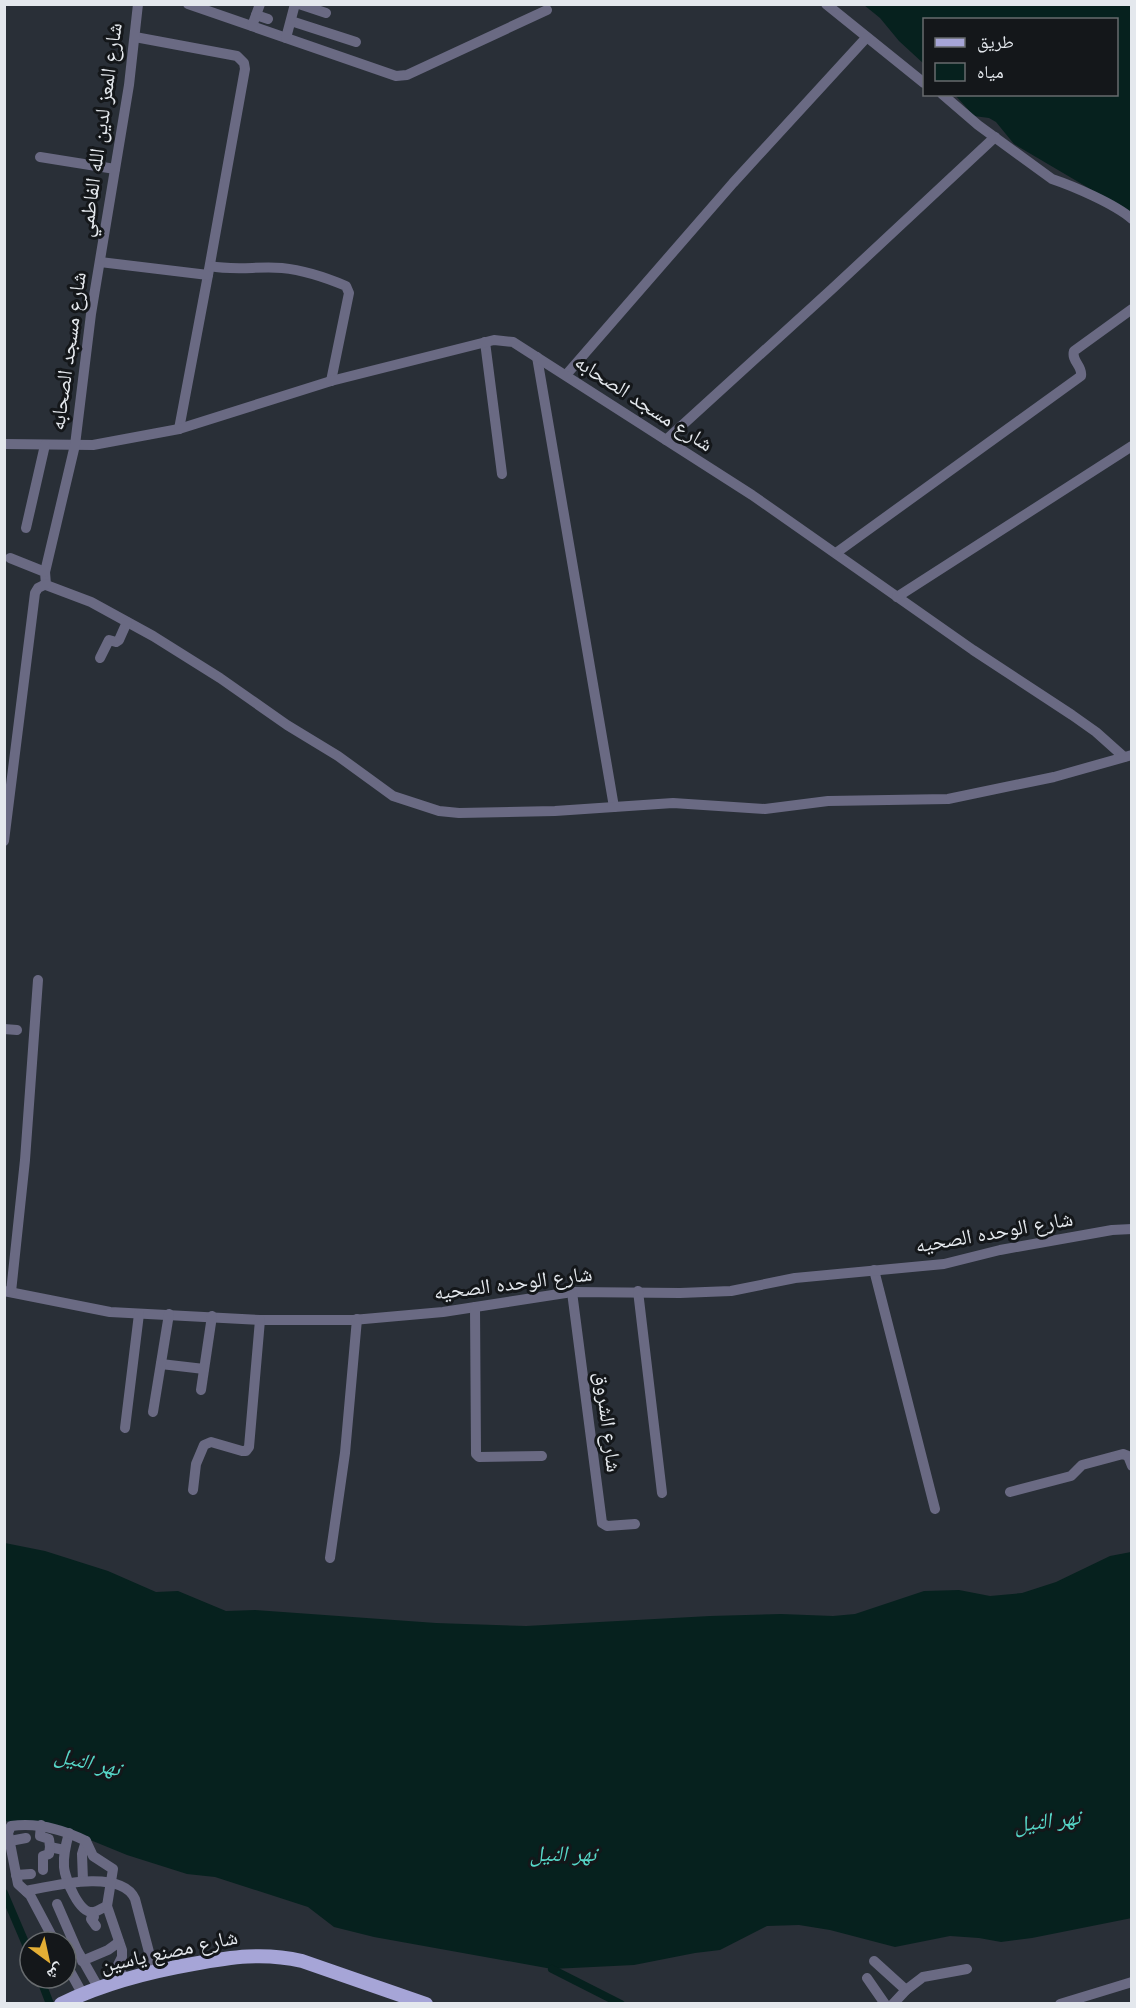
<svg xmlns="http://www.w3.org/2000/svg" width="1136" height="2008" font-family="Arial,'Noto Naskh Arabic',sans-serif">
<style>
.water{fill:#06211e}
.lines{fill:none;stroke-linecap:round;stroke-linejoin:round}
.canal{stroke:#06211e;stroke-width:8}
.minor{stroke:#6a6a83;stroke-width:10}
.major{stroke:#a6a5d7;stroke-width:14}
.labels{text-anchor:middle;stroke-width:6;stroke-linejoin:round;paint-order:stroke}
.street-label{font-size:21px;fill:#e4e8ed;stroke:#14171a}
.water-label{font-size:22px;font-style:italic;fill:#56d6c7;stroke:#14171a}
</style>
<rect width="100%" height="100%" fill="#292f37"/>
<g class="water">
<path d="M864,5h267v208l-117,-69 -18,-22 -7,-4 -15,-2 -19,-21 161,-1v-74h-192v44l-25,-23 -19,-23z"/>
<path d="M5,1543l40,8 63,20 48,21 22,-1 48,20 29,-1 181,13 90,3 184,-10 71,-2 52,2 22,-2 69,-23 35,-1 31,6 32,-3 34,-11 54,-26 21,-4 1,366 -100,20 -31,4 -22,-4 -29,-2 -55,11 -65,-17 -31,-5 -32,1 -47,24 -25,3 -61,12 -82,4 -178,-32 -40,-10 -26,-20 -93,-30 -28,-3 -60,-19 -66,-27 -56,-7z"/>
</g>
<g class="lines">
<g class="canal">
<path d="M4,1893l26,61"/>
<path d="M552,1969l69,35"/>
<path d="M40,1978l10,26"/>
</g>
<g class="minor">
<path d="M188,4l208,72 11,-1 140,-65"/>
<path d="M299,4l27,9"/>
<path d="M826,4l98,79"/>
<path d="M256,15l12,4"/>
<path d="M291,21l65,21"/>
<path d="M252,26l8,-22"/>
<path d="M135,37l102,19 7,7 1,6 -37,206 -29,154"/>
<path d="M286,38l9,-34"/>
<path d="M942,94l36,31 74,54c21,7 63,25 80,40"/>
<path d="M40,157l75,12"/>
<path d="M100,262l108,13"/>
<path d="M210,266c26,5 47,0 72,2 20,2 45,10 64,18l3,7 -18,88"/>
<path d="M485,342l17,132"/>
<path d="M537,357l77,450"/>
<path d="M566,375l167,-192 133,-145"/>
<path d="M666,440l166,-151 163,-152"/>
<path d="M4,444l89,1 86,-16 152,-48 163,-41 19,2 239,153 221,155 99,65 24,17 28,25"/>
<path d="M26,528l19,-83"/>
<path d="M836,553l245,-177c2,-10 -10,-15 -7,-25l58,-42"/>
<path d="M10,558l35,14 1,13 45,17 62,34 67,42 67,47 51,31 55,40 46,15 20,2 96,-2 118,-8 92,6 63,-8 120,-2 106,-22 78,-22"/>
<path d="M45,572l30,-127 16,-131 38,-229 9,-81"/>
<path d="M897,597l235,-151"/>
<path d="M100,658l9,-18 7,2 3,-2 8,-18"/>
<path d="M4,841l31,-248 3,-5 8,-4"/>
<path d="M4,1029l13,1"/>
<path d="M874,1270l61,239"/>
<path d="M4,1291l106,21 150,8h93l90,-8 129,-20 108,1 51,-2 64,-13 149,-14 56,-14 112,-20 20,-1"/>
<path d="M638,1291l24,202"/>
<path d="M11,1292l14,-132 13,-180"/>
<path d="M572,1292l30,231 5,3 28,-2"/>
<path d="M475,1307l1,147 3,3 63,-1"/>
<path d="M161,1364l43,5"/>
<path d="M201,1390l11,-74"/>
<path d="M153,1412l16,-98"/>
<path d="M125,1428l14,-114"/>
<path d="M193,1490l3,-26 8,-19 7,-3 31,9h4l3,-4 11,-127"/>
<path d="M1010,1492l61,-16 11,-11 41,-11 5,2 4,10"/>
<path d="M330,1558l15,-105 12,-134"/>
<path d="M41,1825l-1,11 9,3 1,8 14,3"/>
<path d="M69,1833c-3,11 -6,22 -5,34 1,11 15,48 30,45 4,-1 10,-5 13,-6"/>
<path d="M10,1841l16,-3"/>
<path d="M43,1870v-14l6,-2 1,-7"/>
<path d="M16,1875l15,-1"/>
<path d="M83,1881l-1,-27 4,-13"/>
<path d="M26,1891c26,-5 95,-23 109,8l19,72"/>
<path d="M57,1904l20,46 21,37"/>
<path d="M91,1912l3,5 -3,2 5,7"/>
<path d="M55,1942l-25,-47 -12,-11 -10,-51 3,-7c27,-4 51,3 75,15l7,15 20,13 -6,37 15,44v7l-4,8 6,13"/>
<path d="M82,1961l26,-11 11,-8"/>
<path d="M874,1961l32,29"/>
<path d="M66,1964l16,29"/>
<path d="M867,1978l18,26"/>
<path d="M893,2004l13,-14 17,-13 44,-8"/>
<path d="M1060,2004l72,-22"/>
</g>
<path class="major" d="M61,2004c43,-21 86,-32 132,-40 38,-7 71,-12 109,-3l124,43"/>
</g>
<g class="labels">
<g class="street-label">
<text transform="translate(100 130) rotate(-82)" y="7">شارع المعز لدين الله الفاطمي</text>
<text transform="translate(68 351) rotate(-82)" y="7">شارع مسجد الصحابه</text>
<text transform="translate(644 403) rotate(33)" y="7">شارع مسجد الصحابه</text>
<text transform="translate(994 1232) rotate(-10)" y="7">شارع الوحده الصحيه</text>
<text transform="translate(513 1283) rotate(-7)" y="7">شارع الوحده الصحيه</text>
<text transform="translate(608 1422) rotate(83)" y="7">شارع الشروق</text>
<text transform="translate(169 1951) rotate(-12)" y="7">شارع مصنع ياسين</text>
</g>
<g class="water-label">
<text transform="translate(88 1761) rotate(13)" y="8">نهر النيل</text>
<text transform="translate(1047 1820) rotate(-7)" y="8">نهر النيل</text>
<text x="563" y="1861">نهر النيل</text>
</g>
</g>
<rect width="1136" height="2008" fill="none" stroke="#e4e8ed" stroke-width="12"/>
<rect x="923" y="18" width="195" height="78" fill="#14171a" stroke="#676b6e" stroke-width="1.5"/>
<rect x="935" y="38" width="30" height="9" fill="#a6a5d7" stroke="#676b6e" stroke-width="1.5"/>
<text x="977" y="48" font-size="18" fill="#e4e8ed">طريق</text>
<rect x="935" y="63" width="30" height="18" fill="#06211e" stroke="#676b6e" stroke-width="1.5"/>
<text x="977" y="78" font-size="18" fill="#e4e8ed">مياه</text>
<g transform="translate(48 1960) rotate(147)"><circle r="28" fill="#14171a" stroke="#676b6e" stroke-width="1.5"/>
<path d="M0-4.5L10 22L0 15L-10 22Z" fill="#e3ae35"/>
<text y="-9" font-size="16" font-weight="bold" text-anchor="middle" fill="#e4e8ed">ش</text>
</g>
</svg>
